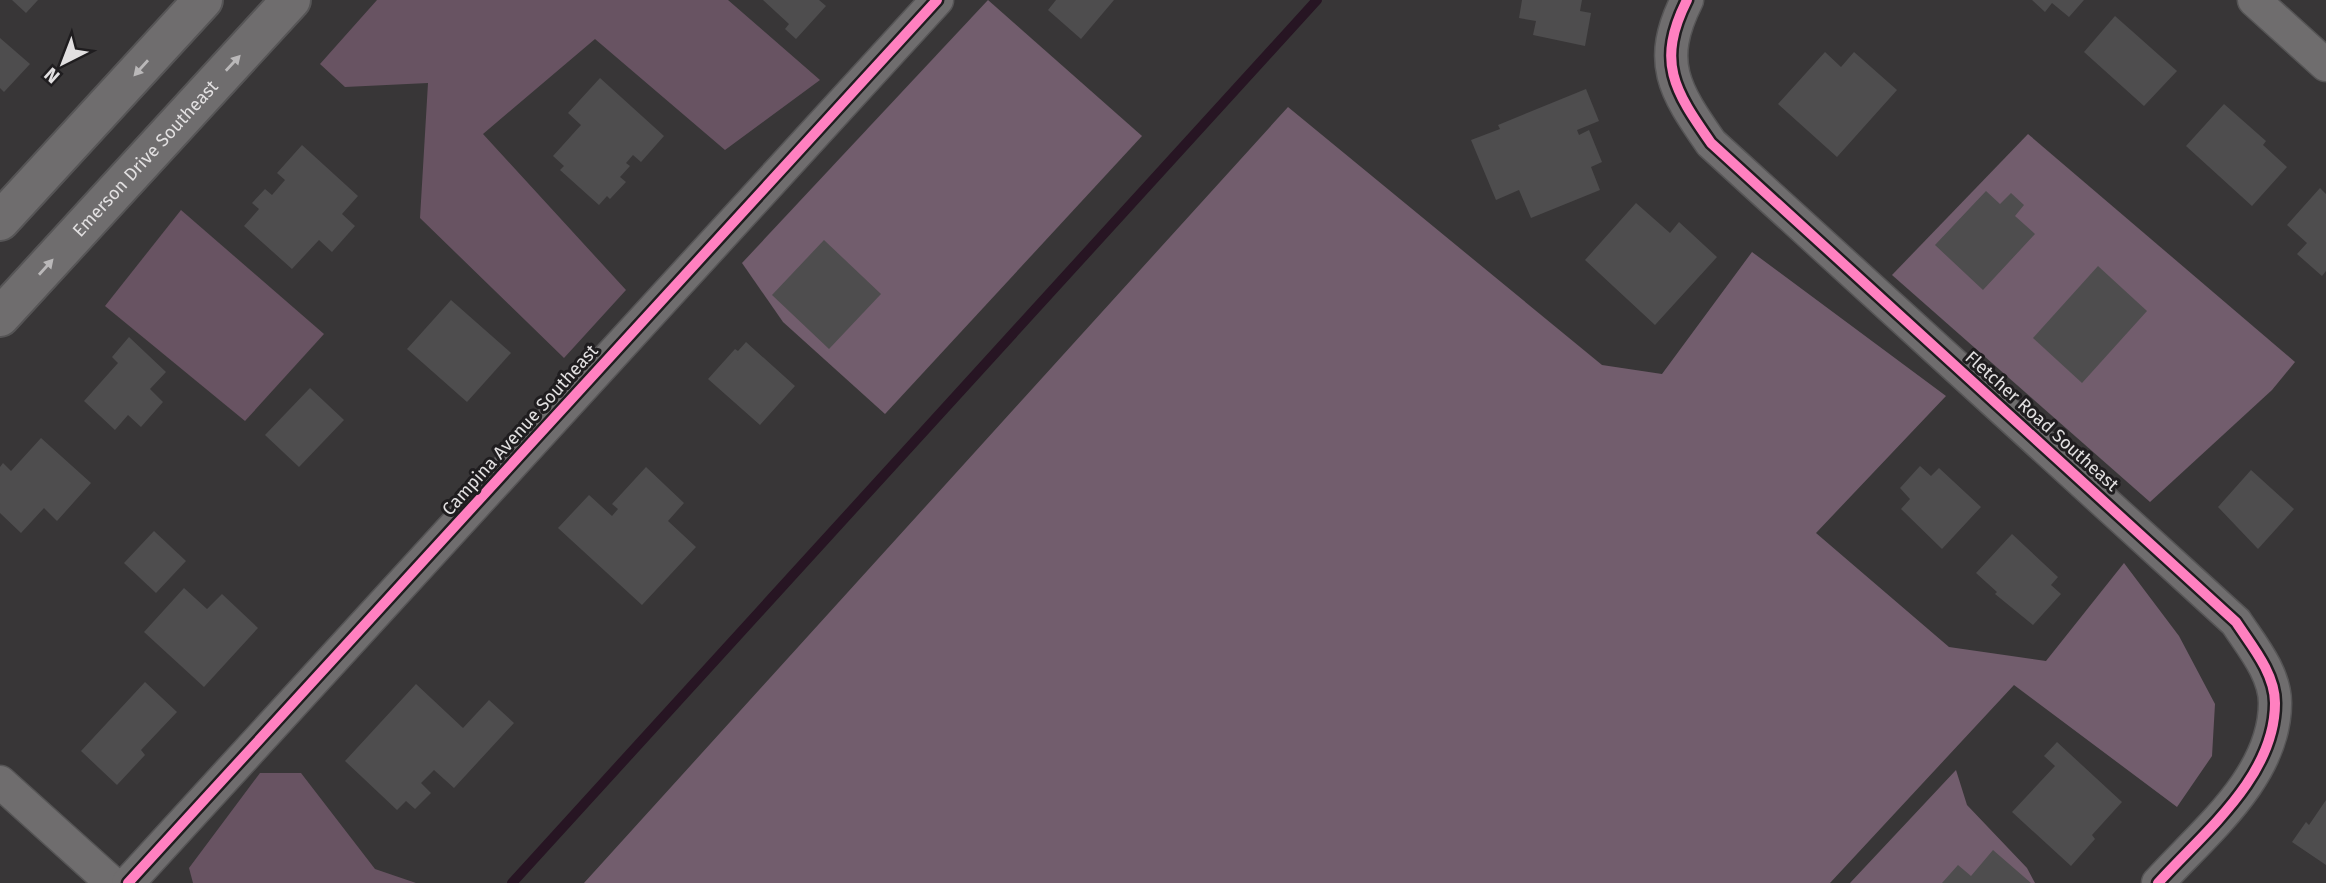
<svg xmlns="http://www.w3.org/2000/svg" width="2326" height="883" font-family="'Fira Sans',sans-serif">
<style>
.green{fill:#685362}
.forest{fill:#725d6d}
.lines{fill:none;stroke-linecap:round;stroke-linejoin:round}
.stream{stroke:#271523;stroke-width:10}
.building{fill:#4e4d4e}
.minor-casing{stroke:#565556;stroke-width:35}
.tertiary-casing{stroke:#565556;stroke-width:42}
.minor{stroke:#6f6d6e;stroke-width:32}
.tertiary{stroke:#6f6d6e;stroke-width:38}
.cycleway-casing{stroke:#1f1d1f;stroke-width:15}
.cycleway{stroke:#ff80c0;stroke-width:10}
.oneway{fill:#bab8b9}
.labels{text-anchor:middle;stroke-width:6;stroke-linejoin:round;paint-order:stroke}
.street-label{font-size:18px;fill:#e2e0e1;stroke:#1f1d1f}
</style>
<rect width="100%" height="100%" fill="#383637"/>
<g class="green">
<path d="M377,0h351l92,80 -95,70 -130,-111 -112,95 143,156 -62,68 -144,-140 8,-135 -83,4 -25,-23z"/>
<path d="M181,210l143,124 -79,87 -140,-115z"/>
<path d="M260,773h41l74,96 41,14h-223l-4,-15z"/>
</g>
<g class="forest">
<path d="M988,0l154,136 -257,278 -102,-92 -41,-59z"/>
<path d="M1288,107l314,258 60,9 90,-122 194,144 -130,137 133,114 97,14 78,-98 55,73 36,68 -3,52 -35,51 -163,-122 -184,198h-1246z"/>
<path d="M2028,134l267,228 -23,28 -122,112 -258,-227z"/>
<path d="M1956,770l11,35 60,63 8,15h-185z"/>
</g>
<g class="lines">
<path class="stream" d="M512,883l805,-883"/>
</g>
<g class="building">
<path d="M12,0h26l-12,13z"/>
<path d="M763,0h56l7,6 -30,33 -11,-10 4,-5z"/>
<path d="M1056,0h58l-33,39 -33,-29z"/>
<path d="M1522,0h60l-2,11 11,2 -6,33 -52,-11 3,-14 -17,-3z"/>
<path d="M2032,0h52l-15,17 -17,-14 -7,9z"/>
<path d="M2115,16l62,55 -33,35 -60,-54z"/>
<path d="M0,38l30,26 -26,28 -4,-4z"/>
<path d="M1825,52l16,15 13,-15 43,38 -60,67 -59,-53z"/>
<path d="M600,78l64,58 -23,26 -8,-7 -7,8 4,3 -10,11 6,5 -16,17 -3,-3 -8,9 -39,-35 4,-4 -11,-10 28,-31 -13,-12z"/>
<path d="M1586,89l13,32 -22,9 2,5 10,-5 13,32 -11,5 9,23 -69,28 -12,-28 -23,10 -25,-60 29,-11 -2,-4z"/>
<path d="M2224,104l42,37 -3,4 24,22 -35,39 -66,-60z"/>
<path d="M302,145l56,51 -16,18 13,12 -23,26 -13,-12 -27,29 -48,-43 15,-17 -7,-6 13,-14 7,6 13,-15 -8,-7z"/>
<path d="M2320,188l6,6v77l-4,5 -25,-22 10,-11 -20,-18z"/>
<path d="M1986,191l14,13 11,-11 13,12 -9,11 20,18 -52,56 -48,-45z"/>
<path d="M1636,203l34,30 9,-11 38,35 -62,68 -70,-65z"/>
<path d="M824,240l57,54 -52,55 -57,-54z"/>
<path d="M2098,266l49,45 -65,72 -49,-45z"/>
<path d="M451,300l60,53 -44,49 -60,-53z"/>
<path d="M129,337l37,35 -16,17 13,13 -22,25 -13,-12 -13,15 -31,-29 34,-38 -6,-6z"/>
<path d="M746,342l49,44 -35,39 -52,-46 27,-30 3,2z"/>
<path d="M310,388l34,32 -45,47 -34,-32z"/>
<path d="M41,438l50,45 -34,38 -13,-13 -23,25 -21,-20v-46l3,-4 8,8z"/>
<path d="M1920,466l11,10 8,-8 42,39 -39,42 -41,-40 9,-10 -10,-11z"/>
<path d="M646,467l38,36 -16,18 28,26 -54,58 -84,-77 31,-33 23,21 6,-7 -6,-5z"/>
<path d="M2251,470l43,39 -36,40 -40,-42z"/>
<path d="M154,531l32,30 -30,32 -32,-30z"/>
<path d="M2012,534l46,43 -7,8 10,9 -28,31 -38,-31 2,-2 -21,-19z"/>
<path d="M184,588l23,21 15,-15 36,34 -54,59 -60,-55z"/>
<path d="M145,682l32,30 -36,38 4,5 -28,30 -36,-34z"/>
<path d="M416,684l47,44 26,-28 25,23 -60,65 -20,-18 -13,13 10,10 -16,16 -9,-8 -9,9 -52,-49z"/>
<path d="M2057,742l65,60 -30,33 3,4 -24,27 -59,-54 43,-46 -11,-10z"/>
<path d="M2326,800v65l-34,-23 14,-20 3,3z"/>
<path d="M1993,850l38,33h-89l16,-18 13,11z"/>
</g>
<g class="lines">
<g class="minor-casing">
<g id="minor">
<path d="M1687,0c-31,62 -13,90 24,143l525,479c15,23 39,51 39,81 0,74 -72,130 -117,180"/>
<path d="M2254,0l72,65"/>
<path d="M0,782l112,101"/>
<path d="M128,883l809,-883"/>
</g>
</g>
<g class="tertiary-casing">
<g id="tertiary">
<path d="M0,221l203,-221"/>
<path id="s1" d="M0,317l291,-317"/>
</g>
</g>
<use href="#minor" class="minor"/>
<use href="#tertiary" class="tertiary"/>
<g class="cycleway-casing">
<g id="cycleway">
<path d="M1687,0c-31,62 -13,90 24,143l525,479c15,23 39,51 39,81 0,74 -72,130 -117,180"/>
<path d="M128,883l809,-883"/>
</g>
</g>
<use href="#cycleway" class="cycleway"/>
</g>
<defs><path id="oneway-solid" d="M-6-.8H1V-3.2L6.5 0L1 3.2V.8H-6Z" transform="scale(1.75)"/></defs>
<g class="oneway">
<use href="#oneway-solid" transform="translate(233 63) rotate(-47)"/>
<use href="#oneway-solid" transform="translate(141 68) rotate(132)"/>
<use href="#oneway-solid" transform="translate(46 267) rotate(-48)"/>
</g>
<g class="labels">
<g class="street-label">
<text dy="6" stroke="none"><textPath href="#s1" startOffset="215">Emerson Drive Southeast</textPath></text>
<text transform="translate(2042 421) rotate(42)" y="6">Fletcher Road Southeast</text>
<text transform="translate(520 430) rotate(-48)" y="6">Campina Avenue Southeast</text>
</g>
</g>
<g transform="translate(63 63) rotate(222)" stroke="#1f1d1f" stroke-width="5" paint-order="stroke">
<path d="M0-5L12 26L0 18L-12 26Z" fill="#e2e0e1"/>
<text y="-10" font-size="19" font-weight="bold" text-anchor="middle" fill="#e2e0e1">N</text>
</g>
</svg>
